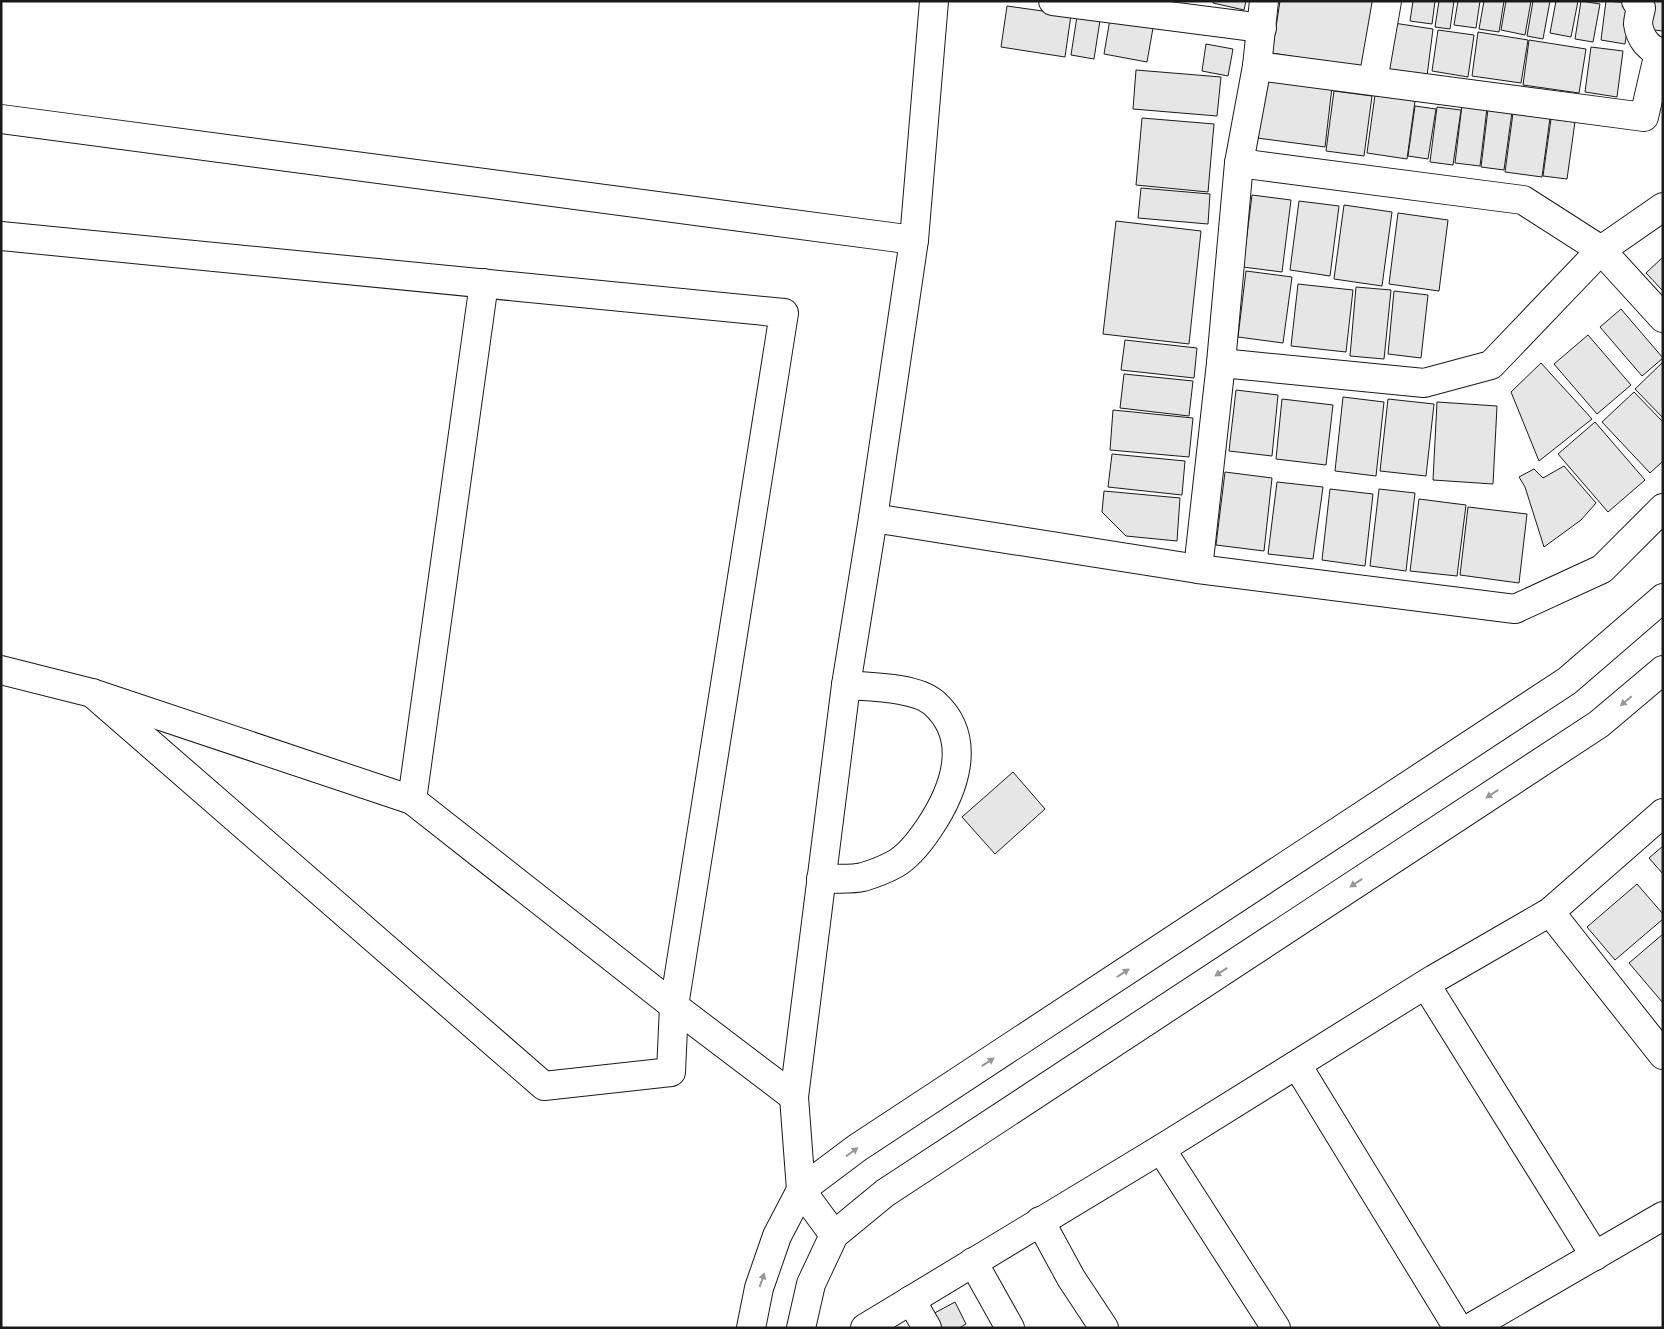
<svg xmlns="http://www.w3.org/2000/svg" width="1664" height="1329" font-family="'Nunito Sans',sans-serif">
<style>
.building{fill:#e6e6e6;stroke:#1a1a1a}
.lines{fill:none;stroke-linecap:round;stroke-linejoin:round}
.minor-casing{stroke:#1a1a1a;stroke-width:30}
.major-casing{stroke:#1a1a1a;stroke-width:30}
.minor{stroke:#fff;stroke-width:28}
.major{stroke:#fff;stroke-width:28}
.oneway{fill:#989898}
</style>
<rect width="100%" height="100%" fill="#fff"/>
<g class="building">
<path d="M1213,1h33l-2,9 -31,-7z"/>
<path d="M1280,1h94l-10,67 -92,-15z"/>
<path d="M1413,1h22l-3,23 -22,-3z"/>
<path d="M1439,1h15l-4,28 -15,-2z"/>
<path d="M1458,1h22l-4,27 -22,-3z"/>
<path d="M1484,1h20l-5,31 -20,-3z"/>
<path d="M1506,1h25l-6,34 -24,-5z"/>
<path d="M1533,1h17l-7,38 -16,-3z"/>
<path d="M1556,1h22l-7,36 -21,-4z"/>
<path d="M1581,1l19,3 -7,38 -18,-3z"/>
<path d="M1606,1l25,2 -6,41 -24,-4z"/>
<path d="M1647,1h16v30l-18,-2z"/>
<path d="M1007,6l64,9 -6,42 -64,-10z"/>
<path d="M1078,10l23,4 -7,45 -23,-4z"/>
<path d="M1110,19l43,9 -6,34 -43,-8z"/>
<path d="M1387,22l46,7 -6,47 -47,-7z"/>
<path d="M1438,30l36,5 -6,42 -36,-6z"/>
<path d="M1478,32l50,8 -7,43 -49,-7z"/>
<path d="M1529,40l57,9 -7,44 -56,-8z"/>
<path d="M1206,44l27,5 -5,27 -26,-5z"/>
<path d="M1591,47l32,4 -6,46 -32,-5z"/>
<path d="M1136,70l85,7 -4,39 -84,-7z"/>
<path d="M1265,77l67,10 -7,60 -68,-9z"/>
<path d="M1334,91l38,5 -8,60 -38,-5z"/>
<path d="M1375,95l40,6 -8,58 -40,-6z"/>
<path d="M1462,105l25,3 -7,58 -25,-3z"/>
<path d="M1415,106l21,3 -8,50 -20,-3z"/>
<path d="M1437,107l24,3 -8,55 -23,-3z"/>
<path d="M1488,109l24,3 -8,58 -23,-3z"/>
<path d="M1513,113l37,5 -8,59 -37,-5z"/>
<path d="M1142,118l72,6 -6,68 -72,-7z"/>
<path d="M1551,119l24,3 -8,57 -24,-3z"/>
<path d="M1141,188l69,6 -2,30 -70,-6z"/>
<path d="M1252,195l39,5 -9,72 -39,-5z"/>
<path d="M1299,201l40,5 -9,70 -40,-6z"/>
<path d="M1344,205l48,7 -10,74 -48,-7z"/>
<path d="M1398,213l50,7 -9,71 -50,-7z"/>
<path d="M1116,221l85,10 -12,113 -86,-10z"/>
<path d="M1663,257v34l-17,-18z"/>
<path d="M1246,271l46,6 -9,66 -45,-6z"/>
<path d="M1298,284l55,6 -7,62 -55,-6z"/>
<path d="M1356,287l35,3 -7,69 -34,-3z"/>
<path d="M1394,291l34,4 -7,63 -33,-4z"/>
<path d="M1621,309l42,49 -21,18 -42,-49z"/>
<path d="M1588,335l43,50 -34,29 -43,-50z"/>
<path d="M1125,340l72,8 -3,30 -73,-8z"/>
<path d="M1663,362v56l-28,-29z"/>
<path d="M1541,363l51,56 -53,42 -28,-69z"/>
<path d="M1124,374l69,7 -4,35 -69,-8z"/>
<path d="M1236,390l42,5 -6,61 -43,-5z"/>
<path d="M1634,392l29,30v39l-13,12 -48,-51z"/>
<path d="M1343,397l41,5 -8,74 -41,-5z"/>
<path d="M1282,399l51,6 -7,60 -50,-6z"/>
<path d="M1388,399l46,5 -8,72 -46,-5z"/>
<path d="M1437,402l60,4 -4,78 -60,-4z"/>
<path d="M1113,410l80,8 -4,39 -79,-7z"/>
<path d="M1595,422l50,58 -37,32 -50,-58z"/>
<path d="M1112,454l73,7 -3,34 -74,-8z"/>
<path d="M1564,466l32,37 -15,17 -37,27 -19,-60 -6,-10 15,-8 9,9z"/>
<path d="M1225,472l47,6 -8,73 -48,-6z"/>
<path d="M1277,482l46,5 -10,72 -45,-5z"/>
<path d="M1330,489l43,5 -8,72 -43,-6z"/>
<path d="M1379,489l36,4 -9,78 -36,-5z"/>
<path d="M1104,491l76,7 -3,43 -51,-5 -24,-24z"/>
<path d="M1419,499l47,6 -9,71 -47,-5z"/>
<path d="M1468,507l59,7 -8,69 -59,-8z"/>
<path d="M1013,772l32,37 -50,45 -33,-37z"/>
<path d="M1663,846v28l-14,-16z"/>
<path d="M1637,884l26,30v5l-48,41 -28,-33z"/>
<path d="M1663,934v69l-34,-40z"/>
<path d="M955,1302l11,22 -7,4h-24l-6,-12z"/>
</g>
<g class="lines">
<g class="minor-casing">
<g id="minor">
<path d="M1053,1l209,27"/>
<path d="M1636,1l5,7c-1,5 -3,11 -3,16 2,14 11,27 25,28"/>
<path d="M1257,66l387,51 15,-65"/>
<path d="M1373,81l14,-80"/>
<path d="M1,119l913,121"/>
<path d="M1239,163l284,37 78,50 62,68"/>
<path d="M1,236l783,77 -110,693 -3,66 -127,14 -452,-393"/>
<path d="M1221,363l203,20 67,-18 110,-115 62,-43"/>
<path d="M873,518l325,51 317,40 87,-40 61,-61"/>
<path d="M1198,569l23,-206 18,-200 18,-97 7,-65"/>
<path d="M1,670l91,23 320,107 262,206 120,91"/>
<path d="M412,800l72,-517"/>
<path d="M821,879c14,-1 30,1 42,-2 10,-3 23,-8 32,-13 14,-8 26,-24 34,-36 25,-37 45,-89 5,-125 -18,-16 -64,-16 -88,-18"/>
<path d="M1550,912l113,143"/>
<path d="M1426,985l169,271"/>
<path d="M1297,1065l161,263"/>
<path d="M1161,1149l115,179"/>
<path d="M1040,1221l31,57 33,50"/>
<path d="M834,1235l-33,-45 -7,-93 52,-412 27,-167 41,-278 20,-239"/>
<path d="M973,1262l37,66"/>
<path d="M911,1300l16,28"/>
<path d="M865,1328l296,-179 273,-170 116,-67 113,-99"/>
<path d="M1470,1328l193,-112"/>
</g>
</g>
<g class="major-casing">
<g id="major">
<path d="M751,1328l8,-40 18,-52 24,-46 56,-42 710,-467 96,-83"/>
<path d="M801,1328l10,-44 23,-49 51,-42 714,-469 64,-54"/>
</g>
</g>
<use href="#minor" class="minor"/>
<use href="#major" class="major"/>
</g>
<defs><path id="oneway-solid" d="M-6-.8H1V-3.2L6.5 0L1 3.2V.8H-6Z" transform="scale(1.25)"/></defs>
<g class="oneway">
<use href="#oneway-solid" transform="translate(1626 701) rotate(140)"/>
<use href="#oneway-solid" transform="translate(1492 794) rotate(147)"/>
<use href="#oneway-solid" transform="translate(1356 883) rotate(147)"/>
<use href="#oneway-solid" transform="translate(1221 972) rotate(147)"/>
<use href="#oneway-solid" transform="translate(1123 973) rotate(-33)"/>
<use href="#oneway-solid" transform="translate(988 1062) rotate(-33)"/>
<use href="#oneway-solid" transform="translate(852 1152) rotate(-36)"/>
<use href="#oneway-solid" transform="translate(762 1280) rotate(-71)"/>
</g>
<rect width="1664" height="1329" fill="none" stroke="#1a1a1a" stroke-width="5"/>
</svg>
